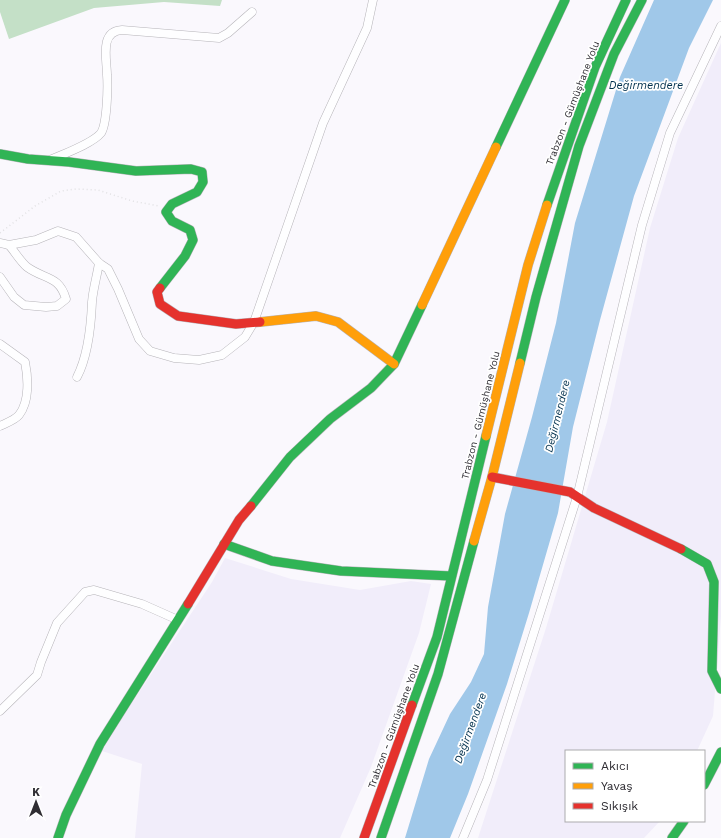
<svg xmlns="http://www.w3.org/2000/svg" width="721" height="838" font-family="'Work Sans',sans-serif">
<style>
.built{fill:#f1edfa}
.forest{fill:#c4e0c7}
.water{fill:#a0c8e9}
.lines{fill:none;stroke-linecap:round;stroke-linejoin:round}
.street-casing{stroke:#b6b4b9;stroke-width:9}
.fast-casing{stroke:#b6b4b9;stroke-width:10}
.slow-casing{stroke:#b6b4b9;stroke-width:10}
.jam-casing{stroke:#b6b4b9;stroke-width:10}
.path{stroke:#e1e1e3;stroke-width:1.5;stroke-dasharray:1 3;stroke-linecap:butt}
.street{stroke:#fefeff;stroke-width:8}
.fast{stroke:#30b455;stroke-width:9}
.slow{stroke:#ff9f0a;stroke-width:9}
.jam{stroke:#e5322d;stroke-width:9}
.labels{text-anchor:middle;stroke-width:3.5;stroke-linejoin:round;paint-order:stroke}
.street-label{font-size:10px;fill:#2f2d33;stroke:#fff}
.water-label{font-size:11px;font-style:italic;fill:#00304d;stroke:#fff}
</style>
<rect width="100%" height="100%" fill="#faf8fd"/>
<g class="built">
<path d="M721,43v573l-8,100 -16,35h-131v70h94l-16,17h-166l68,-210 61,-206 43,-194 28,-90z"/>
<path d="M225,558l66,21 69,11 51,-9 20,3 -12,49 -48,134 -31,71h-205l7,-74 -40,-13 26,-42 84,-127z"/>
</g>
<path class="forest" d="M0,0h222l-2,6 -56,-4 -70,6 -85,31 -9,-27z"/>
<path class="water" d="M654,0h59l-24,48 -55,148 -34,124 -27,107 -15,86 -29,100 -22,71 -39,110 -18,44h-45l24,-79 21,-45 21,-32 13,-28 4,-47 17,-93 27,-97 24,-94 19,-100 45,-146z"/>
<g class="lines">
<g class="street-casing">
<g id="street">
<path d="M50,160c13,-6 42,-16 51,-27 6,-9 7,-46 6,-58 0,-15 -8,-44 15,-45l97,8 9,-5 24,-21"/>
<path d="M0,243l9,2 27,-5 22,-9 18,6 23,26 9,6 10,20 21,50 11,12 24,7 25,2 23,-5 23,-18 9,-15 69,-199 44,-95 6,-28"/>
<path d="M0,277l14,20 10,8 22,2 11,-1 9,-7c-7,-24 -21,-19 -39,-32 -7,-6 -12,-15 -18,-22"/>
<path d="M0,344l25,18c3,15 5,39 -6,53 -4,5 -13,8 -19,11"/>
<path d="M77,377c11,-21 14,-51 15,-75 1,-13 5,-26 7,-39"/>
<path d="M0,711l37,-36 4,-13 16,-39 28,-31 9,-2 48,14 36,16"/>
<path d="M463,838l24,-58 90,-283 65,-272 28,-92 51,-107"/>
</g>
</g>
<g class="fast-casing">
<g id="fast">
<path d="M496,147l69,-147"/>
<path d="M0,154l28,5 41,3 67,9 55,-2 11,3 1,10 -6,10 -25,12 -6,8 6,9 18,9 3,10 -8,16 -25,32"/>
<path d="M547,205l48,-138 31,-67"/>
<path d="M520,363l16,-66 43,-151 35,-92 28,-54"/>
<path d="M251,506l39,-49 40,-38 41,-31 23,-24 28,-59"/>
<path d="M224,544l48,17 69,10 110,5"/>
<path d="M681,549l26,15 7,18 -2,89 9,18"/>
<path d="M412,705l25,-68 49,-201"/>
<path d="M704,785l17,-33"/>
<path d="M58,838l8,-23 34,-71 88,-140"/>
<path d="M381,838l57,-164 36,-133"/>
<path d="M672,838l12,-17"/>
</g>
</g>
<g class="slow-casing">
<g id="slow">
<path d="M422,305l74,-158"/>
<path d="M260,322l56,-6 22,6 56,42"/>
<path d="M486,436l42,-171 19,-60"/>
<path d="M474,541l18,-64 28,-114"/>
</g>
</g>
<g class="jam-casing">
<g id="jam">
<path d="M160,288l-3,4 3,12 18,12 58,8 24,-2"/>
<path d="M492,477l78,15 24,16 87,41"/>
<path d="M188,604l51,-84 12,-14"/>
<path d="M364,838l48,-133"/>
</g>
</g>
<path class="path" d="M0,233l35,-27 26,-15 15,-2 22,1 34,11 27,5"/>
<use href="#street" class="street"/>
<use href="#fast" class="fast"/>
<use href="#slow" class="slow"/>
<use href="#jam" class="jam"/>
</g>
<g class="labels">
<g class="street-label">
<text transform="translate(572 103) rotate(-69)" y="4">Trabzon - Gümüşhane Yolu</text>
<text transform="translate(480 415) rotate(-76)" y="4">Trabzon - Gümüşhane Yolu</text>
<text transform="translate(393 726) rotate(-70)" y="4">Trabzon - Gümüşhane Yolu</text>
</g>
<g class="water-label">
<text x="646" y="89">Değirmendere</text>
<text transform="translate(557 416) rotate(-76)" y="4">Değirmendere</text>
<text transform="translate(470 728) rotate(-70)" y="4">Değirmendere</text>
</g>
</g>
<rect x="565" y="750" width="140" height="72" fill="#ffffff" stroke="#acabad"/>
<rect x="573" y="763" width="20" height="6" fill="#30b455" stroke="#acabad"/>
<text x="601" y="770" font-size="12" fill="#2f2d33">Akıcı</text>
<rect x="573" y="783" width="20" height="6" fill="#ff9f0a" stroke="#acabad"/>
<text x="601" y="790" font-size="12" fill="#2f2d33">Yavaş</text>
<rect x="573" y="803" width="20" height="6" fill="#e5322d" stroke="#acabad"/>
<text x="601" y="810" font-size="12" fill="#2f2d33">Sıkışık</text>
<g transform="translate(36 802)" stroke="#ffffff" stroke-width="3" paint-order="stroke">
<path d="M0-3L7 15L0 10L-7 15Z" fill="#2f2d33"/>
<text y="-6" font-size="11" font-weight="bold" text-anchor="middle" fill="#2f2d33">K</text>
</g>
</svg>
